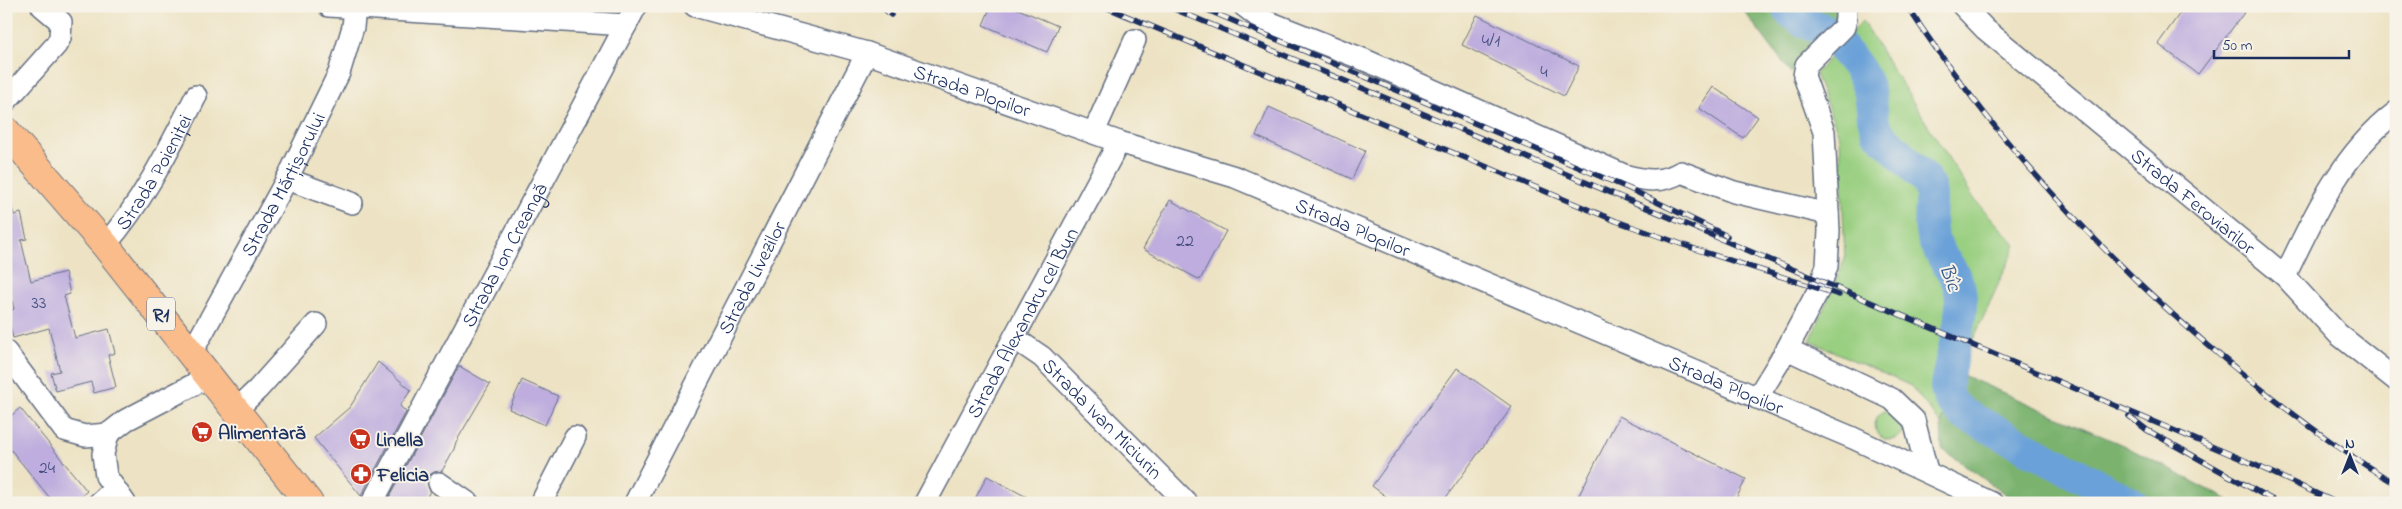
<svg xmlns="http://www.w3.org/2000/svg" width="2402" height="509" font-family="'Indie Flower',sans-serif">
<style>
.green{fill:#99cf80;stroke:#5a7f6f}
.forest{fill:#7ab26e;stroke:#4a7066}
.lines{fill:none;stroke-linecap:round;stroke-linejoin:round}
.river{stroke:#6aa1d8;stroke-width:32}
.building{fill:#beadde}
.minor-casing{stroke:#646e82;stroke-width:24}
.highway-casing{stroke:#646e82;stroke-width:30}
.minor{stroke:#fff;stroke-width:21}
.highway{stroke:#f9bc8a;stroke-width:28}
.rail-casing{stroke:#1b2f5e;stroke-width:5.5}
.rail{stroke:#f7f3e8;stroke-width:4;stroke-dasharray:11;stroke-linecap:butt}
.labels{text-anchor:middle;stroke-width:4;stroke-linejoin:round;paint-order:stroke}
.number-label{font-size:18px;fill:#444e7e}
.shield{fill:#f7f3e8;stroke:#5d6a87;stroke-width:1}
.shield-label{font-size:19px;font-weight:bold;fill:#1b2f5e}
.street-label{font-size:20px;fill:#1b2f5e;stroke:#f7f3e8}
.poi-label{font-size:20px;font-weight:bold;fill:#1b2f5e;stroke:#f7f3e8;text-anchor:start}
.water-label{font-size:21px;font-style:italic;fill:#375789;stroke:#f7f3e8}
</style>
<rect width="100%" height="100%" fill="#f7f3e8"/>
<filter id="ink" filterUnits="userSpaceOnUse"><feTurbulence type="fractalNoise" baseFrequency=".02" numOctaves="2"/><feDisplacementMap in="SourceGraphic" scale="10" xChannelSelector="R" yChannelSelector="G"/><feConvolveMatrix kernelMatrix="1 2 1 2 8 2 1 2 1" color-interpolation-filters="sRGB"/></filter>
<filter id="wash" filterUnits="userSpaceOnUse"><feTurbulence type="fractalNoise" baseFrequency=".0096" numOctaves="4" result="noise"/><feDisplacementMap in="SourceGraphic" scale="20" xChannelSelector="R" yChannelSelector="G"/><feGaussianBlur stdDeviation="1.12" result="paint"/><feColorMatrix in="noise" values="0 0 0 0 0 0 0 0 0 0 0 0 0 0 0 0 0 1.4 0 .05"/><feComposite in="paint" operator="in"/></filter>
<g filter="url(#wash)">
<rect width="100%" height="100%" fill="#ede3c4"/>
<g class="green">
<path d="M1862,21l113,179 41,45 -58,128 -17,51 -30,-38 -101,-45 35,-82 -5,-121 -25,-64z"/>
<circle cx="1890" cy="425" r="15"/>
</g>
<g class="forest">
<path d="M1740,6h97v12l-31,30 -15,25z"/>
<path d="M1958,373l167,73 109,57h-208l-21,-9 -63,-45 -1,-25z"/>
</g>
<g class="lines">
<path class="river" d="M1786,6c11,18 28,16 43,27 14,17 34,35 40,57 4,13 2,29 8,41l49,49c11,18 0,36 6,56 5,18 21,31 27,50 8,29 -10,72 -13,102l4,12 12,13 170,90"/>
</g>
<g id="blocks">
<g class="building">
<path d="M991,6h20l47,20 -11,26 -64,-27z"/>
<path d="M2185,6h64l-51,68 -40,-30z"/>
<path d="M1477,15l102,51 -15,30 -102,-51z"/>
<path d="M1713,87l45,30 -15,21 -44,-30z"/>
<path d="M1269,107l96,44 -13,28 -96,-43z"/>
<path d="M1170,200l56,31 -26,49 -57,-31z"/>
<path d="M6,204h5l3,11 7,-2 6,26 -6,1 10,41 34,-9 5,22 -6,2 11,42 34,-9 6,24 -7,2 8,32 -22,6 -3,-11 -35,9 -5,-18 9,-2 -11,-43 -36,10 -7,-26 8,-3 -8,-31z"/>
<path d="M378,362l33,28 -11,16 6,6 -45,84 -47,-58 36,-31z"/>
<path d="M459,366l31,18 -34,58 -2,7 -12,22 -8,1 -6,4 -1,6 3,9 -6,12h-38z"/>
<path d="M1457,368l55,39 -70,96h-47l-23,-17z"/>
<path d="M522,380l36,16 -13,29 -36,-16z"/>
<path d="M20,408l67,83 -14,12h-19l-48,-59v-24z"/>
<path d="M1619,416l127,63 -12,24h-159z"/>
<path d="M987,476l51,27h-65z"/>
</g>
</g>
</g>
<g filter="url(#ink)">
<use href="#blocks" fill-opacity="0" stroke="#646e82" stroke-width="1"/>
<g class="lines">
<g class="minor-casing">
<g id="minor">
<path d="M329,6l297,19"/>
<path id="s1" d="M695,6l172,47 252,89 116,35 618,261 139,65"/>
<path d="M1244,6l17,13 104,41 259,115c21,6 39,8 57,-3l53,20 94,22"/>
<path id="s2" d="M1963,6l22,23 300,247 53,58 58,46"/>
<path d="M6,101l50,-56 4,-7 1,-16 -19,-16"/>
<path d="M1094,132l41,-92"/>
<path d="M287,179l65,24"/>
<path id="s3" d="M105,245c38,-43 65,-98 91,-149"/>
<path d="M2285,276c28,-59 57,-123 111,-164"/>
<path id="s4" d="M1014,338l28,19 145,146"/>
<path d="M1787,349l105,50 22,21 13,51"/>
<path d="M6,352l58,78 21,6 23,-2"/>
<path id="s5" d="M192,352l95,-173 52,-106 14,-46 2,-19"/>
<path d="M1757,398l30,-49 32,-60 8,-23 2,-35 -5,-99 -20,-56 2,-11 38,-38 2,-8v-13"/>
<path d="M236,410l22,-21 58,-65"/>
<path d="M439,483l29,20"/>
<path d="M99,503l16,-14"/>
<path d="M125,503l-19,-27 -3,-22 5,-20 18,-14 84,-44"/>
<path id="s6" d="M372,503l264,-497"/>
<path d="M541,503l34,-66"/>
<path id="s7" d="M635,503l232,-450"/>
<path id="s8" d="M925,503l194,-361"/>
</g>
</g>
<g class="highway-casing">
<path id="highway" d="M6,131l99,114 204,258"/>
</g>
<use href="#minor" class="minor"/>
<use href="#highway" class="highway"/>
<g class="rail-casing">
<g id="rail">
<path d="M881,6l10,9"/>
<path d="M1103,6l513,215 82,29 141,45"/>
<path d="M1167,6l656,276 428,181 86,40"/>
<path d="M1198,6l432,183 97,47"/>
<path d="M1907,6c93,141 207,264 338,370 48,39 98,77 151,108"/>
<path d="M2129,416l18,14 131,73"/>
</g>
</g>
<use href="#rail" class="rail"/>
</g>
</g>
<defs>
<g id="supermarket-disc" transform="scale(1.125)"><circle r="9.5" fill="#c8321e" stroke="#f7f3e8"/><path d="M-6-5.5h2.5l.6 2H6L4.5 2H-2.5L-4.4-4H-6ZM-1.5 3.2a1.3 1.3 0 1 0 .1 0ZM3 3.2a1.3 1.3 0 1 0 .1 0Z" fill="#fff"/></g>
<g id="pharmacy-disc" transform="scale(1.125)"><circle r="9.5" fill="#c8321e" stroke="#f7f3e8"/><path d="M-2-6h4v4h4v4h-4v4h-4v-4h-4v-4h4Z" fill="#fff"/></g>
</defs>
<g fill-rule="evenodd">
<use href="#supermarket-disc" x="202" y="432"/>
<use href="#supermarket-disc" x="360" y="439"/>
<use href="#pharmacy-disc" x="361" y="474"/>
</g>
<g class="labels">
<g class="number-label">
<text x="1491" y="46">4/1</text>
<text x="1544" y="77">4</text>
<text x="1185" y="246">22</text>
<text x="39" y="308">33</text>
<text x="47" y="473">24</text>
</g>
<rect class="shield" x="147" y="297.5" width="28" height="33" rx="4"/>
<g class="shield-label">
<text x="161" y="321">R1</text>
</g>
<g class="street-label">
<text dy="7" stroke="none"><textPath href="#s1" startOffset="290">Strada Plopilor</textPath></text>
<text dy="7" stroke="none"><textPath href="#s3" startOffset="88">Strada Poieniței</textPath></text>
<text dy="7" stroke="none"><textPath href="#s5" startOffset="191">Strada Mărțișorului</textPath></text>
<text dy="7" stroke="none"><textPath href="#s2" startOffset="302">Strada Feroviarilor</textPath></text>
<text dy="7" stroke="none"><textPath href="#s1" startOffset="695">Strada Plopilor</textPath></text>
<text dy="7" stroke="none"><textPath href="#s6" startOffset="281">Strada Ion Creangă</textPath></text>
<text dy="7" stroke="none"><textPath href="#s7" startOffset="254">Strada Livezilor</textPath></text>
<text dy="7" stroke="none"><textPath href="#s8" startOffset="205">Strada Alexandru cel Bun</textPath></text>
<text dy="7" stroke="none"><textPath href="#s1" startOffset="1100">Strada Plopilor</textPath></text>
<text dy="7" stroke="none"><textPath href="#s4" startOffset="120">Strada Ivan Miciurin</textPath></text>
</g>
<g class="poi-label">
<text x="218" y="439">Alimentară</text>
<text x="376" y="446">Linella</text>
<text x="377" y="481">Felicia</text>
</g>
<g class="water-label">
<text transform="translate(1951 277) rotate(68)" y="7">Bîc</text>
</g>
</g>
<rect width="2402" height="509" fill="none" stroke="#f7f3e8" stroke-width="25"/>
<g transform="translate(2350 456)" stroke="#f7f3e8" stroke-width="4" paint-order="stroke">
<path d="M0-4L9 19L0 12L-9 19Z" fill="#1b2f5e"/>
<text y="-8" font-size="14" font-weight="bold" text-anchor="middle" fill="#1b2f5e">N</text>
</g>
<path d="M2214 50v8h135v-8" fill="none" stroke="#1b2f5e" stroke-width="2.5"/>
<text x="2222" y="50" font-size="15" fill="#1b2f5e" stroke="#f7f3e8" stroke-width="4" paint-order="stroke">50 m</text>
</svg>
